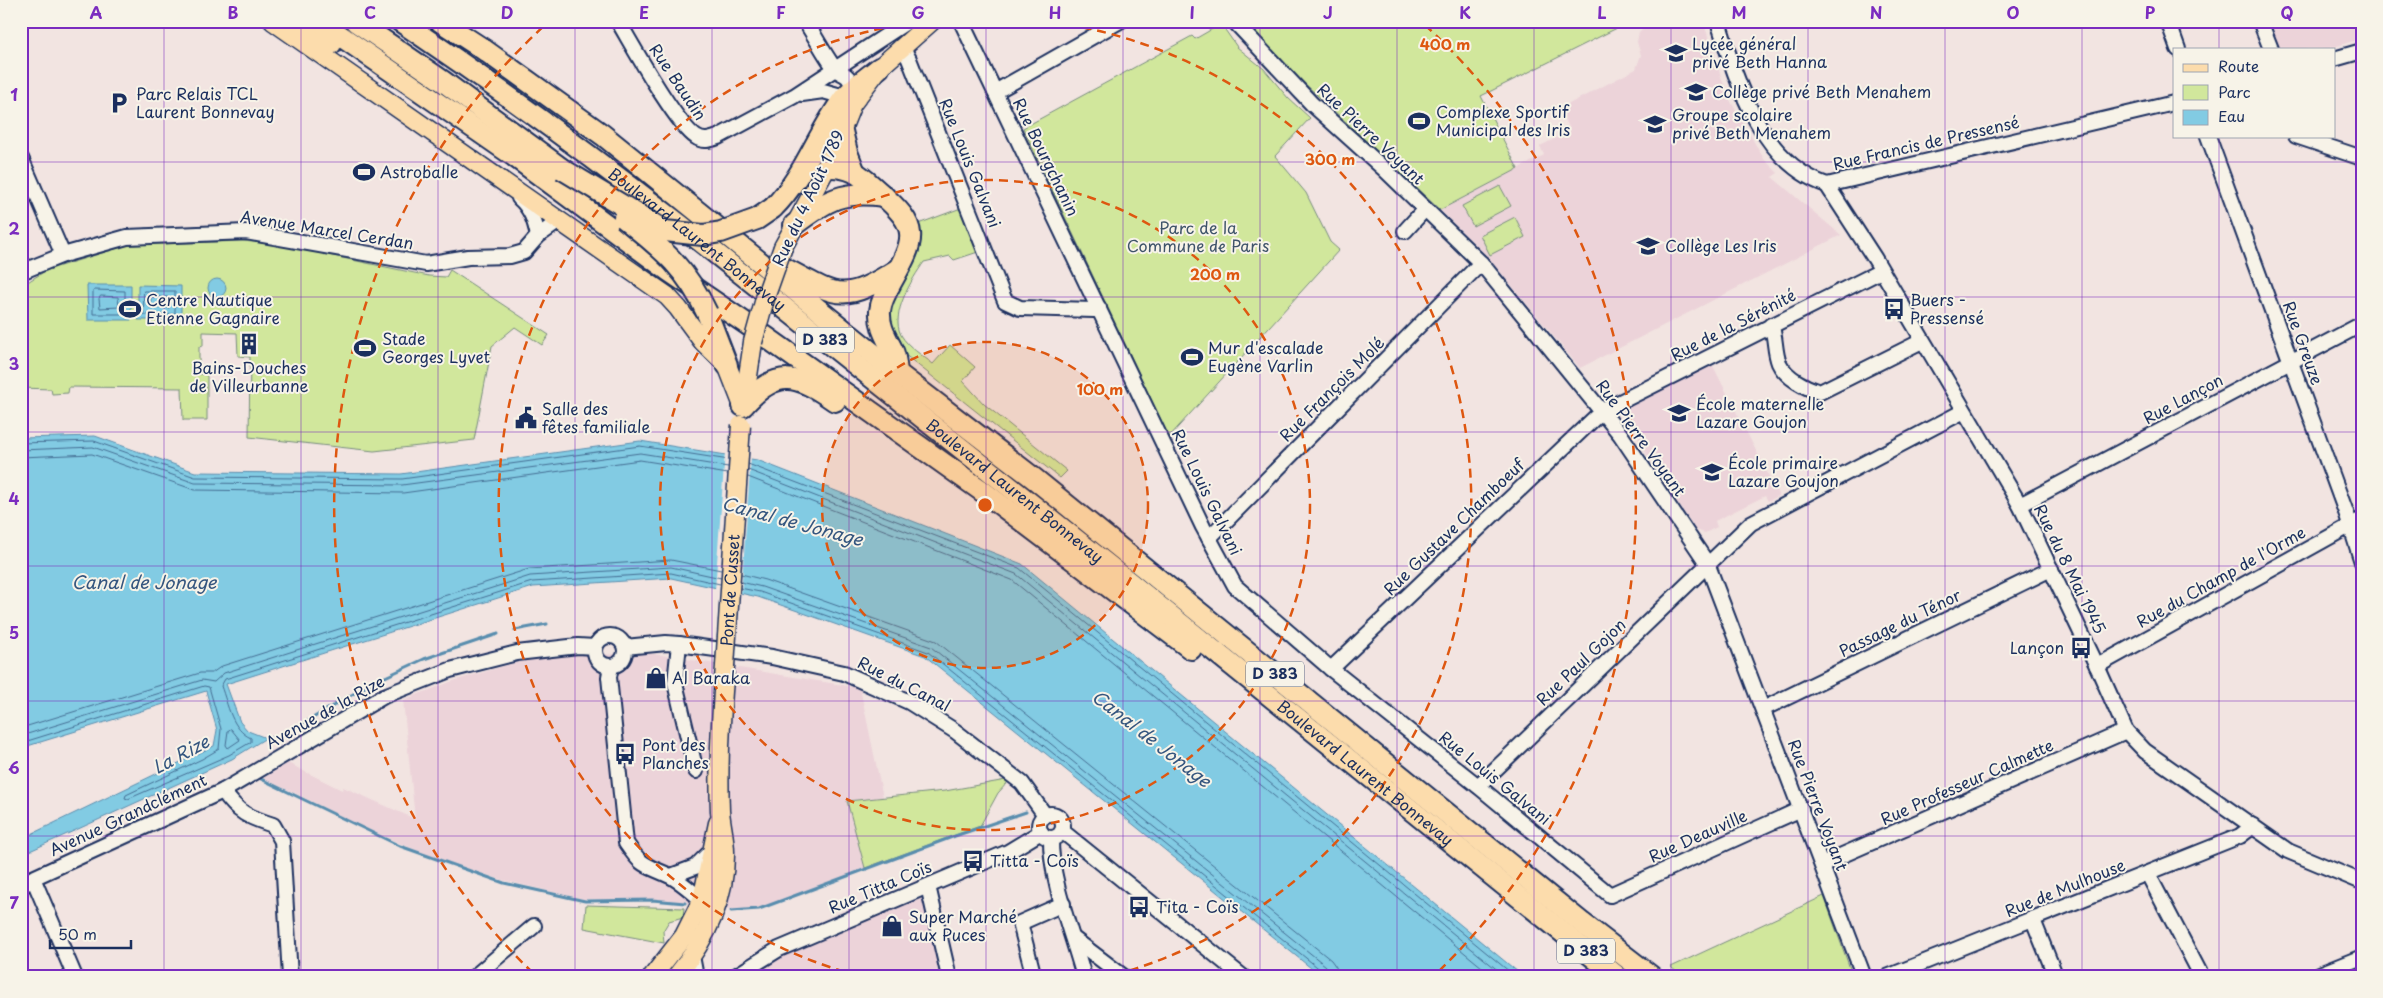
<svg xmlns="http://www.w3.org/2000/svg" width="2383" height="998" font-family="'Playpen Sans',sans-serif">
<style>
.built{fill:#ecd3d9}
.green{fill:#d1e79c;stroke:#768b7d}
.water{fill:#82cbe3;stroke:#598dae}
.pier{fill:#f2e4e1}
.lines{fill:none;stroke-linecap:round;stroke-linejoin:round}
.shore{stroke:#446d93;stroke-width:1}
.stream{stroke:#598dae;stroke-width:3}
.minor-casing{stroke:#1b2f5e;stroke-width:18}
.major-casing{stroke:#1b2f5e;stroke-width:21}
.highway-casing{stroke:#1b2f5e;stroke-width:24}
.minor{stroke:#f7f3e8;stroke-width:14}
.major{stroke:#fcdcac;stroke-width:18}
.highway{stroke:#fcdcac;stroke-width:20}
.major-bridge-casing{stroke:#1b2f5e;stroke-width:21;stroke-linecap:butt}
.highway-bridge-casing{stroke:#1b2f5e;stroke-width:24;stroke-linecap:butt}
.major-bridge{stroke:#fcdcac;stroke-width:18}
.highway-bridge{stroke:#fcdcac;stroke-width:20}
.grid{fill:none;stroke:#7b2cbf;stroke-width:1;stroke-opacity:0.55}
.ring{fill:none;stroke:#de5710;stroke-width:2.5;stroke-dasharray:9 6}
.labels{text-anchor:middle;stroke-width:4;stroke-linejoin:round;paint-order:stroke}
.shield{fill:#f7f3e8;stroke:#5d6a87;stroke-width:1}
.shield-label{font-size:15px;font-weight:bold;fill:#1b2f5e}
.poi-label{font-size:16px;fill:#1b2f5e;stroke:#f7f3e8;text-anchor:start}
.street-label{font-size:16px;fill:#1b2f5e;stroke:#f7f3e8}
.park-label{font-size:16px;fill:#3f546a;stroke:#f7f3e8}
.water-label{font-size:18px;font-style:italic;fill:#35567f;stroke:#f7f3e8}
.centre{fill:#de5710;stroke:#f7f3e8;stroke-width:2.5}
.ring-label{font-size:15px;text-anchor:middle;font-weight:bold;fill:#de5710;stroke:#f7f3e8;stroke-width:4;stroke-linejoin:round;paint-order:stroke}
.neatline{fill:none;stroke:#7b2cbf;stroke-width:2}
.grid-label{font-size:16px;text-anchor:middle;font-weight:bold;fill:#7b2cbf}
</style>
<rect width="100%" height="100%" fill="#f2e4e1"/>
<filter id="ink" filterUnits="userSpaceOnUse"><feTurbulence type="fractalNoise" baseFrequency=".02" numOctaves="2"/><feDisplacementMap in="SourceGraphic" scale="10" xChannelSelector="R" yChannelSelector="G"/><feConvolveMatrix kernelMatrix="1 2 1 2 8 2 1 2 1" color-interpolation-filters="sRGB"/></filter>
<g filter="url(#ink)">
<g class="built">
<path d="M1652,21h51l24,74 37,64 14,14 -6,4 69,58 -261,133 -93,-112 -47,-46 104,-55 -4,-9 31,-15 -9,-17 3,-8 71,-37 5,-14 -4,-13 2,-10 7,-7z"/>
<path d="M2266,21h96v17l-34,11h-51z"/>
<path d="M1712,364l67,132 -11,5 -3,-5 -50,25 2,6 -12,6 -9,-3 -42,-62 5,-3 -4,-7 -5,3 -25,-50 1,-3z"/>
<path d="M655,654l205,34 23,109 -36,4 19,69 -99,36 -28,5 -69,-11 -88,-1 -80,-19 -73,-24 -76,-33 -58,-30 -33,-14 26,-16 54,27 1,-3 72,32 -12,-119 50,-19 89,-26z"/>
<path d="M922,898l19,79h-192l38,-22z"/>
</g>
<g class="green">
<path d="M1247,21h384l-150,75 37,73 -78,41 -185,-173 -12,-14z"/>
<path d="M1221,24l16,23 27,22 24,29 22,20 -35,38 31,37 24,49 9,8 -170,187 -146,-309 169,-92 3,3z"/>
<path d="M1500,186l11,20 -38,20 -11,-20z"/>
<path d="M961,208l17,44 -24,8 -4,-4 -26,6c-12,17 -34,52 -23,73 7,12 21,20 32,29l17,-19 25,22 -12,14 21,23 83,67 -7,7 -156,-124c-4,-6 -10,-14 -12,-21 -13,-49 42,-65 26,-109z"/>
<path d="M1515,217l10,20 -35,18 -10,-20z"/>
<path d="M243,241l37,4 149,31 17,1 4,-7 99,65 -7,10 -27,-18 -23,19 -18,94 -100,11 -125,-14 1,-80 -12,-1 -1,-23 -34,-1v14l-4,1v27l8,1v45h-24l-1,-32 -113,-1 -1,6 -16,1 -1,-5 -30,-1v-102l26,-16 81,-25z"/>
<path d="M1006,780l2,2 -10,11 -18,33 -115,42 -18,-67 98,-10z"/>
<path d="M1824,896l29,81h-171l-11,-10z"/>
<path d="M586,905l98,3 -1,9 -14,4 -6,10 1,12 -80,-15z"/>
</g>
<g class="water">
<circle cx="217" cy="288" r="9"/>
<path d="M87,285h44v35h-43z"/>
<path d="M138,285l43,1v34h-43z"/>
<path d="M95,436l100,36 206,2 239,-33 117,19 265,104 502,413h-202l-397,-321 -167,-59 -87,-19 -138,9 -307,97 14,38 8,9 18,7 -34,21 -211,96v-16l193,-93 3,-16 -11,-39 -185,57v-310z"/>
</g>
<path class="pier" d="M725,452l26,5 -10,139 -26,-6z"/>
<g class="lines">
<g class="shore">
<path d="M95,290l30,1v23h-32v-22z"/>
<path d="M144,291h31v23l-31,1z"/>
<path d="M101,296l17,1 1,10 -19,1 -1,-9z"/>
<path d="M151,297h17l1,11h-18z"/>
<path d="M21,443l73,-2 101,36 207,2 238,-33 89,14"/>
<path d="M21,450l72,-3 102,36 207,2 238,-32 88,14"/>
<path d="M21,457l71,-3 103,36 208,3 237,-33 88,14"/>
<path d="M748,464l271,104 497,409"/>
<path d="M748,470l268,104 490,403"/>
<path d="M748,477l264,103 482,397"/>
<path d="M741,574l24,6 171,61 395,319 5,7 2,10"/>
<path d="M741,582l21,5 169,60 395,319 5,11"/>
<path d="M740,588l20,4 168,60 394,319 2,6"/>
<path d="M21,728l179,-55h12l10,-7 307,-97 142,-9 50,10"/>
<path d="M231,729l9,11 -12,8 -2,-3 2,-14z"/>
<path d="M21,736l181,-56 12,2 10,-9 306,-97 141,-9 50,11"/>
<path d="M21,743l183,-57 5,1 12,42 -2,20 -17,10 -76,36 -1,3 3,1 101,-44 22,-13v-4c-19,-8 -23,-33 -30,-52l4,-7 307,-97 139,-9 49,11"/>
</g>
<g class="stream">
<path d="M515,630l32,-6"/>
<path d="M266,738h13l91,-54 54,-25 74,-25"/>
<path d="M261,779l139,67 104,37 81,18 67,-1 33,3"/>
<path d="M731,911l28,-2 196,-73 71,-24"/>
</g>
<g class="minor-casing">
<g id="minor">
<path d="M618,21c15,25 57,102 78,116 7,5 14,3 22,0l76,-41 114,-75"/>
<path d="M805,21c10,15 18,31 28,45 7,11 15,3 20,23"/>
<path d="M961,21l242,506 32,59 96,83 147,117 132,109 191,-86"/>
<path d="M1234,21l78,83 71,64 98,95 139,171 87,129 157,414"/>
<path d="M1718,21c19,61 42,141 109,164l347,-82"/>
<path d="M2168,21l10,28"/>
<path d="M2260,21l11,28"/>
<path d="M903,48l6,11 96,242 15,7 74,2 5,-2"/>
<path d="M2334,59l28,-8"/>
<path d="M995,92l125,-71"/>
<path d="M802,94l21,-3 22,6"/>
<path d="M2208,136l139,379 15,47"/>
<path d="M2296,136l66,22"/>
<path d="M21,158l42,97"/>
<path d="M1827,185l48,74 145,246 77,161 29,65 19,20 143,100 74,31"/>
<path d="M519,198c12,10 16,24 19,38"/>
<path d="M1405,231l20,-22"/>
<path d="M21,272l42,-17 64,-18 119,-5 180,32 42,-7 42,-1 14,-4 14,-16 21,-15"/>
<path d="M1771,325c5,12 3,26 8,38 7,15 27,25 41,29l102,-51"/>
<path d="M2020,505l342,-181"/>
<path d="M1209,538l272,-275"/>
<circle cx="610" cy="651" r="15"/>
<path d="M679,644l-4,39 21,88"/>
<path d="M625,647l41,-4 13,1 93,13 72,16 65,29 46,29 67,52 23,32"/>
<path d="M611,666l-2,11 17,166c17,25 18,21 44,33 11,5 22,16 32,24"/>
<path d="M2097,666l265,-147"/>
<path d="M1331,669l271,-258 279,-140"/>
<path d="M1763,709l288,-140"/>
<path d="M1478,786l273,-263 213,-112"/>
<path d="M223,791c15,22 25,26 50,34l9,16 8,136"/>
<circle cx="1051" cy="826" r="12"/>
<path d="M1062,831l181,146"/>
<path d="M1051,838c-1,43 22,97 33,139"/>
<path d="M1822,864l304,-133"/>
<path d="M2148,874l54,103"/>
<path d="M671,876l24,-9 17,-17"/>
<path d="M33,878l42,99"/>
<path d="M928,886l21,91"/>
<path d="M21,887l12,-9 190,-87 161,-95 66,-26 67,-17 61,-7 17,1"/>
<path d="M2033,920l23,57"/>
<path d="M1074,939l50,38"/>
<path d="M692,956l4,21"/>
<path d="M474,977l60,-51"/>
<path d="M734,977l45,-28 229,-97 33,-20"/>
<path d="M1034,977l-14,-54 43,-19"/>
<path d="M1887,977l353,-141 13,-10"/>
<path d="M2312,977l50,-20"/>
</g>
</g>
<g class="major-casing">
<g id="major">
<path d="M273,21l394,275 11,12 25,34 24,23 16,41"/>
<path d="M783,247l44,-80 25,-63 27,-36 53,-47"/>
<path d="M744,403l9,-61"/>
<path d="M652,977l32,-41 18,-36 16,-77"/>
<path d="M676,977c29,-36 50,-78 49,-125 0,-14 -4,-28 -5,-41 -2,-48 1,-98 5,-145"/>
</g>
</g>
<g class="highway-casing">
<g id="highway">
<path d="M287,21l24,11 20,12"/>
<path d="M319,21l195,135 155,115 97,66 219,156 206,156"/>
<path d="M355,21l89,61 118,87"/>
<path id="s1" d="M400,21c96,65 189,133 280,204l428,340 510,412"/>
<path d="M440,21l43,28 120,86 294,238 139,107 546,443 70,54"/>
<path d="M841,127l6,25 7,18"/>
<path d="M827,167c26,-1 34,9 52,25 42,36 37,46 12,91 -5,9 -10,18 -11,28 -1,16 6,26 13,40 3,6 3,15 4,22"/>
<path d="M773,208c32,-32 44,-75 71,-110 10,-12 24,-21 35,-30"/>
<path d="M794,225c33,-25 48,-35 90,-29"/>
<path d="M784,268c54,29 59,36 114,1"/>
<path d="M707,313l20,52"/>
<path d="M743,406c34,-38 53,-32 92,-5"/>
</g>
</g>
<use href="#minor" class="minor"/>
<use href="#major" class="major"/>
<use href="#highway" class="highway"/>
<g class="major-bridge-casing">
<g id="major-bridge">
<path d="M753,342l13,-47 17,-48"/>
<path id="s2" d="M725,666l16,-241"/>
</g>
</g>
<g class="highway-bridge-casing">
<g id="highway-bridge">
<path d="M562,169l103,62 38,4 18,-3 36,-13 16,-11"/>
<path d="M624,218c38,31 62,49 83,95"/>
</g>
</g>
<use href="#major-bridge" class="major-bridge"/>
<use href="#highway-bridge" class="highway-bridge"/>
</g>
</g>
<path class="grid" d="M164,21v956M301,21v956M438,21v956M575,21v956M712,21v956M849,21v956M986,21v956M1123,21v956M1260,21v956M1397,21v956M1534,21v956M1671,21v956M1808,21v956M1945,21v956M2082,21v956M2219,21v28M2219,136v841M21,162h2341M21,297h2341M21,432h2341M21,566h2341M21,701h2341M21,836h2341"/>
<circle cx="985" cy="505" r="163" fill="#de5710" fill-opacity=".12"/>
<g class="ring">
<circle cx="985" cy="505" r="163"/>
<circle cx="985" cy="505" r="325"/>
<path d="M859 976A488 488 0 0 1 917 22M1053 22A488 488 0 0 1 1111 976"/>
<path d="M533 973A651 651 0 0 1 545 25M1425 25A651 651 0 0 1 1437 973"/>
</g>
<defs>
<g id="school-bare" transform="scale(1.725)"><path d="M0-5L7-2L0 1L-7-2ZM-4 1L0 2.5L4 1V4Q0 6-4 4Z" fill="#1b2f5e" stroke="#f7f3e8" stroke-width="2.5" paint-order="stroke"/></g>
<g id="parking-bare" transform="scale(1.725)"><path d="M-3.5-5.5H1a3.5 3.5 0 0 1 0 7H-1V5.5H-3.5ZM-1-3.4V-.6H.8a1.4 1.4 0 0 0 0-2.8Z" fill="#1b2f5e" stroke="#f7f3e8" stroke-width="2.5" paint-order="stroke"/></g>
<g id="stadium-bare" transform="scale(1.725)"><path d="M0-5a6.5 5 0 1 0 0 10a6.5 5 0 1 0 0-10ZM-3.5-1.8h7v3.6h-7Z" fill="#1b2f5e" stroke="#f7f3e8" stroke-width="2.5" paint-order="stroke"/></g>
<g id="bus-bare" transform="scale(1.725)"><path d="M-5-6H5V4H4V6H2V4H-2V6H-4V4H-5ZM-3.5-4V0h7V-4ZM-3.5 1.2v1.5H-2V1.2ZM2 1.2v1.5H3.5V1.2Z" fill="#1b2f5e" stroke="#f7f3e8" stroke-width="2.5" paint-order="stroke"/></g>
<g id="building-bare" transform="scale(1.725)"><path d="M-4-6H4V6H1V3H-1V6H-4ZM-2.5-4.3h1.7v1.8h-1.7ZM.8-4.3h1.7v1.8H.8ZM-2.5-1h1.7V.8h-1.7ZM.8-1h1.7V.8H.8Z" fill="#1b2f5e" stroke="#f7f3e8" stroke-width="2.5" paint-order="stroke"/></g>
<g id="civic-bare" transform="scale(1.725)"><path d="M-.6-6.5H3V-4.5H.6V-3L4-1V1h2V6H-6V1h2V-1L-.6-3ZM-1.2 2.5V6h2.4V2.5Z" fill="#1b2f5e" stroke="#f7f3e8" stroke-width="2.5" paint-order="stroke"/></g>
<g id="shop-bare" transform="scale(1.725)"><path d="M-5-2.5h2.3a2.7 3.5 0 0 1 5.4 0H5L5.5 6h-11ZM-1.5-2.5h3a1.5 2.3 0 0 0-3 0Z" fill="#1b2f5e" stroke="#f7f3e8" stroke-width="2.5" paint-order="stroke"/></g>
</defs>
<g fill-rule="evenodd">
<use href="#school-bare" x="1676" y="53"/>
<use href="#school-bare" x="1696" y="92"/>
<use href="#parking-bare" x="119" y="103"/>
<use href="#stadium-bare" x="1419" y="121"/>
<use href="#school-bare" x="1655" y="124"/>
<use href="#stadium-bare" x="364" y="172"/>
<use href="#school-bare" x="1648" y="246"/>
<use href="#stadium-bare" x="130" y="309"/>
<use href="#bus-bare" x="1894" y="309"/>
<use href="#building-bare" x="249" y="344"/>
<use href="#stadium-bare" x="365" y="348"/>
<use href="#stadium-bare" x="1192" y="357"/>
<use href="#school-bare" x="1679" y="413"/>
<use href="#civic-bare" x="526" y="418"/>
<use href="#school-bare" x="1712" y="472"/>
<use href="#bus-bare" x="2081" y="648"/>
<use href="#shop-bare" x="656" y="678"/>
<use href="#bus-bare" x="625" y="754"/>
<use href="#bus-bare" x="973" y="861"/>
<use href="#bus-bare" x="1139" y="907"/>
<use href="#shop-bare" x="892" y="926"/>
</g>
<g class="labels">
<g class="shield">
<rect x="796" y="327.5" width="58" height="25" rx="4"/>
<rect x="1246" y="661.5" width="58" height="25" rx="4"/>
<rect x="1557" y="938.5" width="58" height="25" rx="4"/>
</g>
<g class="shield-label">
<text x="825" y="345">D 383</text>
<text x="1275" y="679">D 383</text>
<text x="1586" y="956">D 383</text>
</g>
<g class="poi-label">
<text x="1692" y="50">Lycée général<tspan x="1692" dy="18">privé Beth Hanna</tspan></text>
<text x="1712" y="98">Collège privé Beth Menahem</text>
<text x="136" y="100">Parc Relais TCL<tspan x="136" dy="18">Laurent Bonnevay</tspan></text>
<text x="1436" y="118">Complexe Sportif<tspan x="1436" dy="18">Municipal des Iris</tspan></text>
<text x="1672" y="121">Groupe scolaire<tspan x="1672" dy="18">privé Beth Menahem</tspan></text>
<text x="380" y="178">Astroballe</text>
<text x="1665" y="252">Collège Les Iris</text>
<text x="146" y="306">Centre Nautique<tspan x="146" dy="18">Etienne Gagnaire</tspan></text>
<text x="1910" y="306">Buers -<tspan x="1910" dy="18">Pressensé</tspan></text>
<text x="382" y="345">Stade<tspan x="382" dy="18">Georges Lyvet</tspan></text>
<text x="1208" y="354">Mur d'escalade<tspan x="1208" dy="18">Eugène Varlin</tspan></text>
<text x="249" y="374" text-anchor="middle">Bains-Douches<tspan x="249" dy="18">de Villeurbanne</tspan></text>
<text x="1696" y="410">École maternelle<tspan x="1696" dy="18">Lazare Goujon</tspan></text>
<text x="542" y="415">Salle des<tspan x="542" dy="18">fêtes familiale</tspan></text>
<text x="1728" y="469">École primaire<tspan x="1728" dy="18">Lazare Goujon</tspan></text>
<text x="2064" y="654" text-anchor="end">Lançon</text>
<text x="672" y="684">Al Baraka</text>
<text x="642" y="751">Pont des<tspan x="642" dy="18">Planches</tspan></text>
<text x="990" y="867">Titta - Coïs</text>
<text x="1156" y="913">Tita - Coïs</text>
<text x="909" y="923">Super Marché<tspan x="909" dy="18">aux Puces</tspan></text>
</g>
<g class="street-label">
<text transform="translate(678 82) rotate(56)" y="6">Rue Baudin</text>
<text transform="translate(1371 134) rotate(43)" y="6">Rue Pierre Voyant</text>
<text transform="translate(1926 143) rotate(-13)" y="6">Rue Francis de Pressensé</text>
<text transform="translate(1046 157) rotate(64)" y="6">Rue Bourgchanin</text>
<text transform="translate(970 163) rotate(68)" y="6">Rue Louis Galvani</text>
<text transform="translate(808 198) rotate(-65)" y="6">Rue du 4 Août 1789</text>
<text transform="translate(327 230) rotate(9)" y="6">Avenue Marcel Cerdan</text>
<text dy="6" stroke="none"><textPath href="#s1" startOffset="369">Boulevard Laurent Bonnevay</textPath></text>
<text transform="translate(1733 325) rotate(-27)" y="6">Rue de la Sérénité</text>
<text transform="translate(2303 343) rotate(70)" y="6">Rue Greuze</text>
<text transform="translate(1332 389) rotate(-45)" y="6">Rue François Molé</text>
<text transform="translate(2183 399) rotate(-28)" y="6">Rue Lançon</text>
<text transform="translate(1641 438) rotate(54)" y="6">Rue Pierre Voyant</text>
<text dy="6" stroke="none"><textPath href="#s1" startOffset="774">Boulevard Laurent Bonnevay</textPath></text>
<text transform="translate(1207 492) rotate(64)" y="6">Rue Louis Galvani</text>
<text transform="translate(1454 527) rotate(-44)" y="6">Rue Gustave Chamboeuf</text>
<text transform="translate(2070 569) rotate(64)" y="6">Rue du 8 Mai 1945</text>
<text transform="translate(2221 577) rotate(-29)" y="6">Rue du Champ de l'Orme</text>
<text dy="6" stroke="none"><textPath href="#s2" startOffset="76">Pont de Cusset</textPath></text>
<text transform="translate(1900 623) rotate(-26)" y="6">Passage du Ténor</text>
<text transform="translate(1581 662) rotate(-44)" y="6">Rue Paul Gojon</text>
<text transform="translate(904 684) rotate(27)" y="6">Rue du Canal</text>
<text transform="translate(325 712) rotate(-29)" y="6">Avenue de la Rize</text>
<text dy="6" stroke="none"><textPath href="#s1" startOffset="1224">Boulevard Laurent Bonnevay</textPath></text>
<text transform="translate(1495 778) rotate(39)" y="6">Rue Louis Galvani</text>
<text transform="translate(1967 782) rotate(-24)" y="6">Rue Professeur Calmette</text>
<text transform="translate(1818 805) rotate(69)" y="6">Rue Pierre Voyant</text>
<text transform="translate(128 815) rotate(-25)" y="6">Avenue Grandclément</text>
<text transform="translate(1698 836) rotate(-24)" y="6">Rue Deauville</text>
<text transform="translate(880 887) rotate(-23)" y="6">Rue Titta Coïs</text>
<text transform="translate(2065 888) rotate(-22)" y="6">Rue de Mulhouse</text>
</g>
<g class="park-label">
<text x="1198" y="234">Parc de la<tspan x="1198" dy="18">Commune de Paris</tspan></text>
</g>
<g class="water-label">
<text transform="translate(792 522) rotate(15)" y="6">Canal de Jonage</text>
<text x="144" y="589">Canal de Jonage</text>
<text transform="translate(1151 739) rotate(38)" y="6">Canal de Jonage</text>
<text transform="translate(181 755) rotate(-28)" y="6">La Rize</text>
</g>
</g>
<circle cx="985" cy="505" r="8" class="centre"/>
<g class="ring-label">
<text x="1445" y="50">400 m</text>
<text x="1330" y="165">300 m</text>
<text x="1215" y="280">200 m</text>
<text x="1100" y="395">100 m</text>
</g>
<rect width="2383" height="998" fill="none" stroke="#f7f3e8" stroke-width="55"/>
<rect x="2173" y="48" width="162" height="90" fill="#f7f3e8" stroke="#9fa5b1"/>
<rect x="2183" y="64" width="25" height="8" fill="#fcdcac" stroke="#9fa5b1"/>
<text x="2218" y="72" font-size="15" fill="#1b2f5e">Route</text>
<rect x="2183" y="85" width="25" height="15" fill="#d1e79c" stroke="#9fa5b1"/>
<text x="2218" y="98" font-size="15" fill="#1b2f5e">Parc</text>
<rect x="2183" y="110" width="25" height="15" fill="#82cbe3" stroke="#9fa5b1"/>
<text x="2218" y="122" font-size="15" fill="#1b2f5e">Eau</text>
<path d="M50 940v8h81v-8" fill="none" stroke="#1b2f5e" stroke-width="2.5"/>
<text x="58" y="940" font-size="15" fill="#1b2f5e" stroke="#f7f3e8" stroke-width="4" paint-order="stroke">50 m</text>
<rect x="28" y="28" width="2328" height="942" class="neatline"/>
<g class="grid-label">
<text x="96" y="19">A</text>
<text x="233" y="19">B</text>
<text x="370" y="19">C</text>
<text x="507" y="19">D</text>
<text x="644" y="19">E</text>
<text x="781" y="19">F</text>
<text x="918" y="19">G</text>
<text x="1055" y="19">H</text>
<text x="1192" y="19">I</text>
<text x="1328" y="19">J</text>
<text x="1465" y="19">K</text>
<text x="1602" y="19">L</text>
<text x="1739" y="19">M</text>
<text x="1876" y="19">N</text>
<text x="2013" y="19">O</text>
<text x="2150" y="19">P</text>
<text x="2287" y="19">Q</text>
<text x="14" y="101">1</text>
<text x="14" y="235">2</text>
<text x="14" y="370">3</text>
<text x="14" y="505">4</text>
<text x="14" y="639">5</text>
<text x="14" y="774">6</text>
<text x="14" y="909">7</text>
</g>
</svg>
